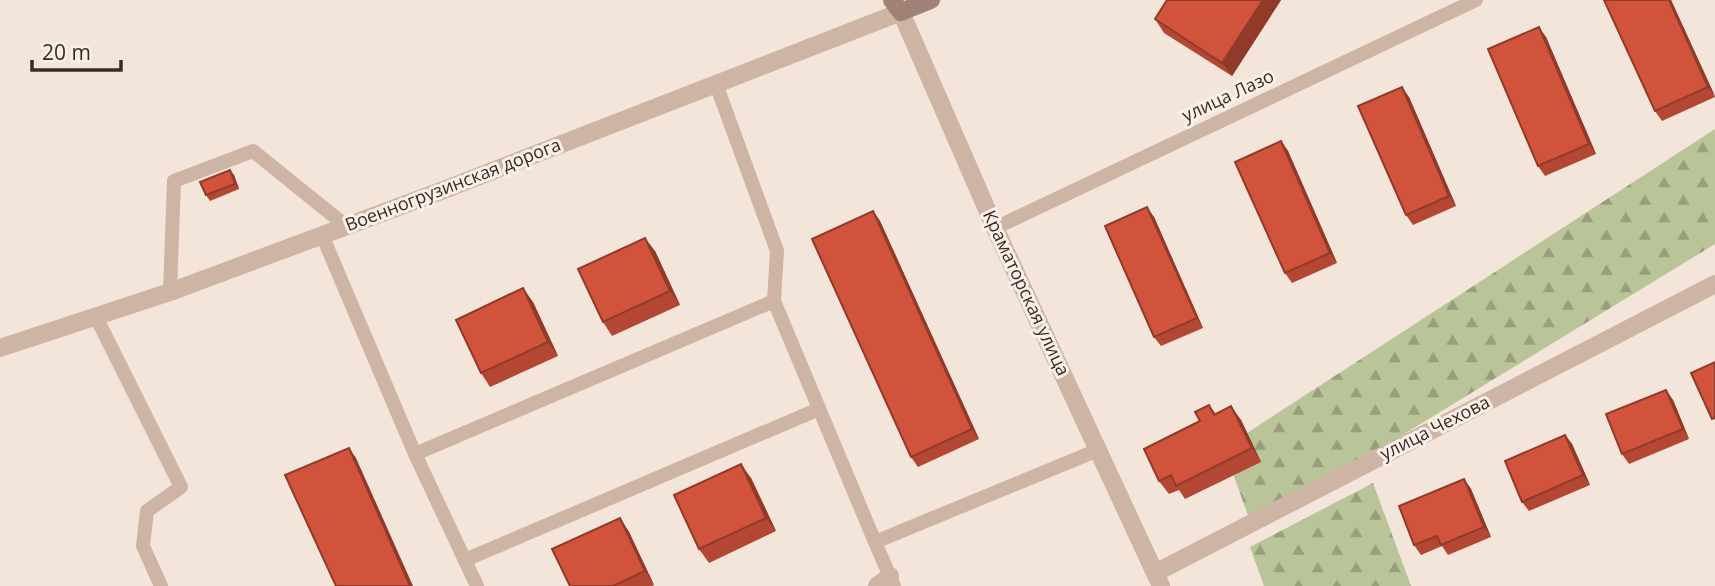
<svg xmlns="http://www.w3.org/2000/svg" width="1715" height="586" font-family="'Open Sans',sans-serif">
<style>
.forest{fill:url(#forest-firs)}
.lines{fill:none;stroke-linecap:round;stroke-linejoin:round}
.lane{stroke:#cdb4a5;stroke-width:14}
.street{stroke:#cdb4a5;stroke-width:18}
.secondary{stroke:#a18276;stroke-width:18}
.wall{fill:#b44733}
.shaded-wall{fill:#923a29}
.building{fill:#d1533b;stroke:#923a29;stroke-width:2}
.labels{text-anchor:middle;stroke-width:6;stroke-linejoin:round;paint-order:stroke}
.street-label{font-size:18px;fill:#382b27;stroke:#fbf0e7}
</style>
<defs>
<pattern id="forest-firs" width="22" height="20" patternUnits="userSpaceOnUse" patternTransform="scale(1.75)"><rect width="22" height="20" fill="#b9c498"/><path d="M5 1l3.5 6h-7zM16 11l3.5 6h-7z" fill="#979f7c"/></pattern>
</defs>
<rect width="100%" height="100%" fill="#f4e5da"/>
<g class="forest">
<path d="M1715,129v115l-463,283 -28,-79z"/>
<path d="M1373,483l38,103h-147l-14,-39z"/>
</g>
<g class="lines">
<g class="lane">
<path d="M716,84l61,167 -3,50 101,241 223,-92"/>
<path d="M995,228l481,-228"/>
<path d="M322,235l93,219"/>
<path d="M170,292l4,-111 79,-30 93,75"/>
<path d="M96,317l85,170 -34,24 -4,35 18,40"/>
<path d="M875,542l19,44"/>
<path d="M465,560l354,-151"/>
<path d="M477,586l-62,-132 359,-153"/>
</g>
<g class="street">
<path d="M0,348l170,-56 271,-101 460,-179 94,216 166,358"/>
<path d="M1155,573l560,-289"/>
<path d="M877,586l13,-10"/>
</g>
<path class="secondary" d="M892,0l9,12 30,-12"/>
</g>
<g class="wall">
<path d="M1281,0l-49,76 -68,-43 -9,-14z"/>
<path d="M1604,0h67l44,97 -53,24 -7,-10z"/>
<path d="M1546,37l50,117 -51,22 -7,-10z"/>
<path d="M1409,97l47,109 -43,19 -7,-10z"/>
<path d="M1281,141l7,10 49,112 -45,20 -7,-10z"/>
<path d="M230,170l4,5 5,14 -29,12 -4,-6z"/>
<path d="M873,211l7,10 99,218 -61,28 -7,-10z"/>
<path d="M1154,217l49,111 -42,18 -7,-9z"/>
<path d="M655,251l25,54 -68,31 -9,-14z"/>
<path d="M533,302l25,54 -68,31 -9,-14z"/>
<path d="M1673,400l16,39 -60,25 -7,-10z"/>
<path d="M1209,405l7,9 25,6 20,42 -76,37 -6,-9 -10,4 -10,-13 41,-60z"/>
<path d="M1565,435l7,9 18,41 -61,26 -7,-9z"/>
<path d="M751,478l25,53 -67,32 -10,-14z"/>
<path d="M1464,479l7,10 20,48 -43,18 -6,-9 -21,9 -7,-10z"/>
<path d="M620,518l9,14 25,53 -2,1h-82z"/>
</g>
<g class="shaded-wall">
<path d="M1263,0h18l-49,76 -10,-13z"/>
<path d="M1669,0h2l44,96 -7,-9z"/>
<path d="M1539,27l7,10 50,117 -7,-10z"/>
<path d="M1402,87l7,10 47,109 -7,-10z"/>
<path d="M1281,141l7,10 49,112 -7,-10z"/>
<path d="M230,170l4,5 5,14 -4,-5z"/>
<path d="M1147,207l7,10 49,111 -6,-10z"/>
<path d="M873,211l7,10 99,218 -7,-10z"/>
<path d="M645,238l10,13 25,54 -10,-14z"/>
<path d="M523,288l10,14 25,54 -10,-14z"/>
<path d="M1666,390l7,10 16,39 -6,-10z"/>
<path d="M1231,406l10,14 20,42 -9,-14z"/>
<path d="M1565,435l7,9 18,41 -7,-10z"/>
<path d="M349,448l7,10 57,128h-3z"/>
<path d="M741,464l10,14 25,53 -10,-13z"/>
<path d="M1464,479l7,10 20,48 -7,-10z"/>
<path d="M620,518l9,14 25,53 -9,-14z"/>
</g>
<g class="building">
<path d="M1167,0h96l-41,63 -67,-44z"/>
<path d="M1604,0h65l39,87 -53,24z"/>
<path d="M1539,27l50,117 -51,22 -50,-117z"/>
<path d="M1402,87l47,109 -43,19 -48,-109z"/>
<path d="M1281,141l49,112 -45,20 -50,-111z"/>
<path d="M230,170l5,14 -29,11 -6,-13z"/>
<path d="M1147,207l50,111 -43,19 -49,-111z"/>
<path d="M873,211l99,218 -61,28 -99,-218z"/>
<path d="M645,238l25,53 -67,31 -25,-53z"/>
<path d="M523,288l25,54 -67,31 -25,-53z"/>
<path d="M1715,362v56l-3,1 -21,-46z"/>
<path d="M1666,390l17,39 -61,25 -16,-40z"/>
<path d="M1209,405l5,10 17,-9 21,42 -76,38 -5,-11 -12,6 -15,-32 56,-28 -5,-9z"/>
<path d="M1565,435l18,40 -61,27 -17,-41z"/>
<path d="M349,448l61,138h-74l-51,-111z"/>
<path d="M741,464l25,54 -67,31 -25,-54z"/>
<path d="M1464,479l20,48 -43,18 -4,-9 -23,9 -15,-39z"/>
<path d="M620,518l25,53 -32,15h-43l-18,-37z"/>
</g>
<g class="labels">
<g class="street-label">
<text transform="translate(1228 96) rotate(-25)" y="6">улица Лазо</text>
<text transform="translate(453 185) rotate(-21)" y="6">Военногрузинская дорога</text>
<text transform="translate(1026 293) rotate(65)" y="6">Краматорская улица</text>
<text transform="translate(1435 428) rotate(-27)" y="6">улица Чехова</text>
</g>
</g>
<path d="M32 60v10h89v-10" fill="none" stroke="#382b27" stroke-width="3.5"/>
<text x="42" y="60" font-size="21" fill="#382b27" stroke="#fbf0e7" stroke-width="5" paint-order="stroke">20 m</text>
</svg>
